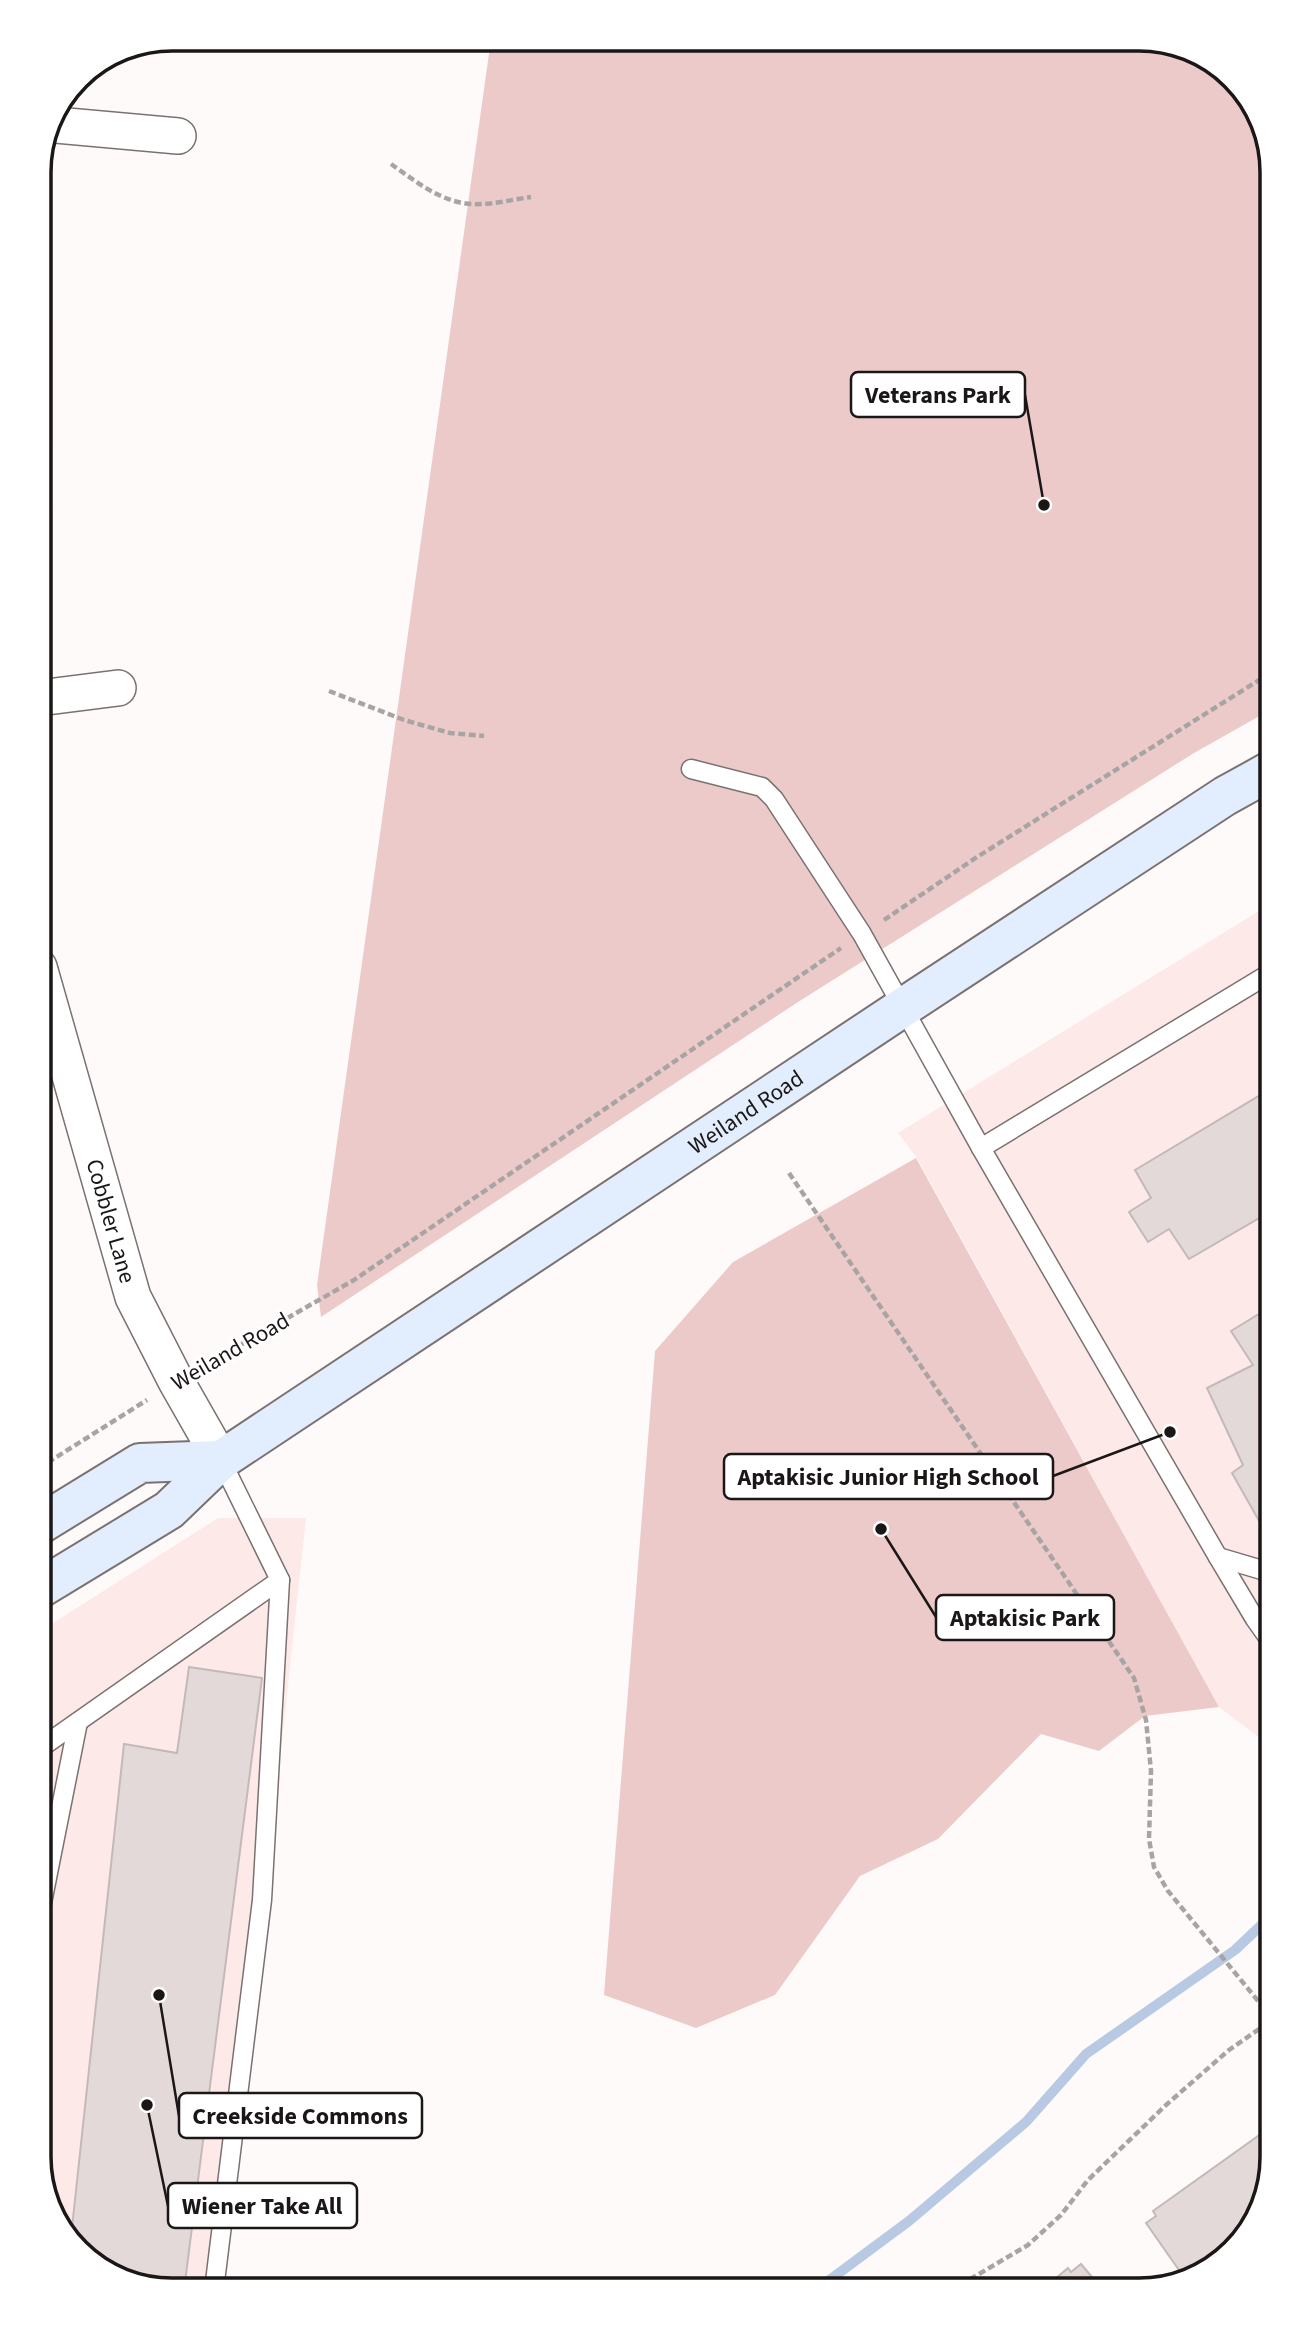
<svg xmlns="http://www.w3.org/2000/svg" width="1311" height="2329" font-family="'Source Sans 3',sans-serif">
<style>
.built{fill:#fee9e9}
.green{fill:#edcaca}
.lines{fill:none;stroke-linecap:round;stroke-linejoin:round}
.stream{stroke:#b7c9e3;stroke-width:10}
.building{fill:#e4d9d9;stroke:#c4b9b9;stroke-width:2}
.lane-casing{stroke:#7b7171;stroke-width:21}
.street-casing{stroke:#7b7171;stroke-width:38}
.secondary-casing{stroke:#7b7171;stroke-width:42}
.path{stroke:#a9a4a4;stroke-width:4.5;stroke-dasharray:7 3.5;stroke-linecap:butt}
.lane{stroke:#fff;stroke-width:18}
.street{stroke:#fff;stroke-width:35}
.secondary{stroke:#e2eefe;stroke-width:38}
.labels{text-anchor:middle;stroke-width:6;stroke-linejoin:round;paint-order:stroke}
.street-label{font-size:23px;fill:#1b1717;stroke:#fff}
.rim{fill:none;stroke:#1b1717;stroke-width:3.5}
.leader{fill:none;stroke:#1b1717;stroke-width:2.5}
.callout-dot{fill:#1b1717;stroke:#fff;stroke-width:2.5}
.callout{fill:#fff;stroke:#1b1717;stroke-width:2.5}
.callout-label{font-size:24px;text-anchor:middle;font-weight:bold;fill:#1b1717}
</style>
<rect width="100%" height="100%" fill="#fffafa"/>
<g class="built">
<path d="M1272,903v844l-53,-40 -302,-549 -19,-25z"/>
<path d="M218,1518h88l-83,772h-60l-65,-22 -46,-52 -13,-59v-525z"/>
</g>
<g class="green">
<path d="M491,39h657l66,22 45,52 13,59v537l-78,44 -396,249 -477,315 -4,-32z"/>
<path d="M916,1158l303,549 -74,9 -46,35 -58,-17 -103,105 -78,37 -85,119 -79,33 -92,-33 51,-644 78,-89z"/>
</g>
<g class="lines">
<path class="stream" d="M816,2290l93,-69 117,-99 60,-68 149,-104 37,-35"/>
</g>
<g class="building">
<path d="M1272,1088v145l-9,-17 -74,43 -20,-30 -21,13 -19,-30 22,-14 -16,-28z"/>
<path d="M1272,1306v235l-1,1 -39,-69 11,-8 -36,-77 46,-23 -22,-34z"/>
<path d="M189,1667l73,11 -78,612h-21l-65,-22 -27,-31 53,-493 53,9z"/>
<path d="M1272,2126v32l-21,71 -7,4 -2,-3 -6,4 4,6 -42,37 -12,3 -40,-57 10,-7 -3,-5z"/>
<path d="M1081,2264l22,26h-61l26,-22 3,4z"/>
</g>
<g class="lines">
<g class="lane-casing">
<g id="lane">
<path d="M691,769l71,18 12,12 88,135 119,214 237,409 37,62 17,24"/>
<path d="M981,1148l291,-176"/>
<path d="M1218,1557l54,16"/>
<path d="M39,1749l241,-169 -59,-120"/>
<path d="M39,1918l39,-196"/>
<path d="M214,2290l48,-390 18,-320"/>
</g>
</g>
<g class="street-casing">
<g id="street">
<path d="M56,125l122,11"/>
<path d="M39,698l79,-10"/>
<path id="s1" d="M39,967l94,330 43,84 45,79"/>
</g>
</g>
<g class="secondary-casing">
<g id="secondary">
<path d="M39,1525l101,-62 81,-3"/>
<path id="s2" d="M39,1589l130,-79 52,-50 681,-452 323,-212 47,-26"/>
</g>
</g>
<g class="path">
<path d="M391,164c20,14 42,32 67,38 23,6 50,-2 73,-5"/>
<path d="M329,691l75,29 46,13 34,3"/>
<path d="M884,920l93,-63 295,-185"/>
<path d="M789,1173l345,505 12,42 5,51 -2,68 5,28 14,24 104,127"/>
<path d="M205,1365l149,-85 487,-332"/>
<path d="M39,1468l108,-68"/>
<path d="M952,2290l76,-45 33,-30 27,-35 78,-75 63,-55 43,-30"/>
</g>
<use href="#lane" class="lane"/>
<use href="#street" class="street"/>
<use href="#secondary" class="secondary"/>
</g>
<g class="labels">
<g class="street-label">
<text dy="8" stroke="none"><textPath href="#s2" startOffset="854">Weiland Road</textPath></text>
<text dy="8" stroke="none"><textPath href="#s1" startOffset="264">Cobbler Lane</textPath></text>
<text transform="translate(230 1351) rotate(-30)" y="8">Weiland Road</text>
</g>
</g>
<path d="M0 0H1311V2329H0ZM172 51H1139A121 121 0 0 1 1260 172V2157A121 121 0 0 1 1139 2278H172A121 121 0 0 1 51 2157V172A121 121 0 0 1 172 51Z" fill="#fff" fill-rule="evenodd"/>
<path class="rim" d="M172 51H1139A121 121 0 0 1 1260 172V2157A121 121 0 0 1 1139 2278H172A121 121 0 0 1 51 2157V172A121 121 0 0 1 172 51Z"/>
<path class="leader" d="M1044 505L1025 395M1170 1432L1053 1476M881 1529L936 1617M159 1995L179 2116M147 2105L168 2206"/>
<g class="callout-dot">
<circle cx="1044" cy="505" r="7"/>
<circle cx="1170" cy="1432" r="7"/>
<circle cx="881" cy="1529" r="7"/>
<circle cx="159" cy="1995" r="7"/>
<circle cx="147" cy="2105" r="7"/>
</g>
<g class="callout">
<rect x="851" y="372" width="174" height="45" rx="7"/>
<rect x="724" y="1454" width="329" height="45" rx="7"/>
<rect x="936" y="1595" width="178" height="45" rx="7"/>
<rect x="179" y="2093" width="243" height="45" rx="7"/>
<rect x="168" y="2183" width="189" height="45" rx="7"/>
</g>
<g class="callout-label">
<text x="938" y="403">Veterans Park</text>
<text x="888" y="1485">Aptakisic Junior High School</text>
<text x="1025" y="1626">Aptakisic Park</text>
<text x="300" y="2124">Creekside Commons</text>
<text x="262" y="2214">Wiener Take All</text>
</g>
</svg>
